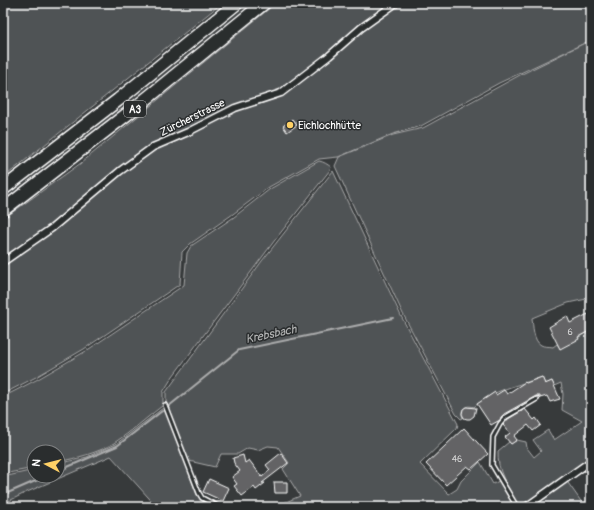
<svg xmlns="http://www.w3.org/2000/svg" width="594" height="510" font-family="Pangolin,sans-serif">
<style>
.green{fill:#505354;stroke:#a8a9aa}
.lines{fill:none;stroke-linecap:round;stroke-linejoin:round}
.stream{stroke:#adaeaf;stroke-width:2}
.building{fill:#636465;stroke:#fff}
.lane-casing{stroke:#fff;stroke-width:6}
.street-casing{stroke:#fff;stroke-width:9}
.highway-casing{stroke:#fff;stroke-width:15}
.lane{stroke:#2a2d2e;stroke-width:3}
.street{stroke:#2a2d2e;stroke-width:6}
.highway{stroke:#2a2d2e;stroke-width:12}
.poi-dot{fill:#ffd166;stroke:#2a2d2e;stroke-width:1.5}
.labels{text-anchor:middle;stroke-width:3;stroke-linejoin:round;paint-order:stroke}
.number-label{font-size:9px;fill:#d8d8d8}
.shield{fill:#2a2d2e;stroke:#bfc0c0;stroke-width:1}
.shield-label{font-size:10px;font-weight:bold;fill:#fff}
.street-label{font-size:11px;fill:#fff;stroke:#2a2d2e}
.poi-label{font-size:11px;fill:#fff;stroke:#2a2d2e;text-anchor:start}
.water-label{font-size:12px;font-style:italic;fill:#b4b5b5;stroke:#2a2d2e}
</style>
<rect width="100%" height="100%" fill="#373a3b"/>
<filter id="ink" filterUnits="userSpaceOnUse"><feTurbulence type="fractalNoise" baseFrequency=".025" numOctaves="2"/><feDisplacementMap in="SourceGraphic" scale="8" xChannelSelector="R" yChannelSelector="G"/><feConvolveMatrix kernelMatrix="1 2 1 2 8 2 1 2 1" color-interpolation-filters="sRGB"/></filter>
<g filter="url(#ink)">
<g class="green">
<path d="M3,3h219l-219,175z"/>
<path d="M276,3h315v37l-92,43 -78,43 -28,8 -55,23 -19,2 -50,28 -36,27 -43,30 -8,8 -2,32 -96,65 -48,28 -33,17v-175l78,-56z"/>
<path d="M591,40v258l-23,5 -36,15c1,7 1,23 9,27 3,2 8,1 12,2l4,-3 3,4 26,-15 1,2 4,-2v125l-70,49 -4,-4c-10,-18 -20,-31 -19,-52l11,-9 2,2 6,-4 9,2 1,6 7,9 7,-6 -8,-11 15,-10 6,10 28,-19 -20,-11 1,-16 -2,-11 -7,3 -2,-5 -7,3 -3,-7c-24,9 -49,12 -68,30 -8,-3 -15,2 -11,11l-2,1 -5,-5 -53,-100 -68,-148 4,-9 54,-22 30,-7 97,-53z"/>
<path d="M319,161c5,1 8,3 12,6l-1,3 -52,66 -105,140 -10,16v12l-1,2c-16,12 -31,26 -48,37 -16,10 -38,15 -56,19v-10h-24v16l-31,6v-77l35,-18 48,-28 98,-66 3,-32 4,-7 43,-29 36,-28z"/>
<path d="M333,171l68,145 57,108 -1,4 -37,36 29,30 8,-5 4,-8 19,-19 13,22 6,-3 12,20 1,6h-238l26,-11 -17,-27 6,-6 -11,-16 -10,-1 -10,4 -10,-2 -10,6h-17l-6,13 -26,-6 -23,-55v-14l96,-131z"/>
<path d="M163,408l3,2 31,85 3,4 15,8h-58l-46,-51 -84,36 -24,12v-27l31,-7v6h24v-12l29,-7 29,-13z"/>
<path d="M566,480l19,27h-55z"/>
</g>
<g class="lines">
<g class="stream">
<path d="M169,406l70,-56 154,-32"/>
<path d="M58,471l59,-25 45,-35"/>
<path d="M3,495l44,-19"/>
</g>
</g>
<g class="building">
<path d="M292,119l5,6 -10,7 -4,-6z"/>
<path d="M588,314l3,6v10l-13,7 1,2 -19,10 -11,-22 18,-11 3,7z"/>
<path d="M542,377l3,7 7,-3 8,18 -10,3 -3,-6 -7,2v-2h-4l-32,18 -4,6 -9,5 -14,-21 18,-12 1,3 8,-5 3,4 18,-12 1,1z"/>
<path d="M466,407l10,1 -2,8 -4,3h-3l-3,-1 -2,-4 1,-5z"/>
<path d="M525,409l9,11 2,-2 5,7 -8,6 -5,-6 -14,11 3,4 -6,4 -6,-7 5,-4 -7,-8 5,-6z"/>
<path d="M464,428l24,26 -17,15 -4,-3 -21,19 -20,-21z"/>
<path d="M281,453l7,10 -26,20h3l-9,7 -2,-3 -12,9 -8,-10 3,-2 -5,-7 8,-6 -6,-8 -1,-5 10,-3 2,8 4,-3 13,17 8,-7 -4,-5z"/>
<path d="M209,479l20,9 -6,13 -20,-9z"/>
<path d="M274,482h13v11h-12z"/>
</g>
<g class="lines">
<g class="lane-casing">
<g id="lane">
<path d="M165,405l34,88 3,5 17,9"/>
<path d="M517,507l-25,-42 1,-28 7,-13 6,-7 31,-18"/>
</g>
</g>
<g class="street-casing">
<g id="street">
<path d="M3,262l49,-34 68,-57 33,-24 35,-15 47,-24 46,-15 48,-37 32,-28 35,-25"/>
<path d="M526,507l65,-46"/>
</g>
</g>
<g class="highway-casing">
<g id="highway">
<path d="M3,189l115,-89 119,-97"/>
<path d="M3,210l132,-102 129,-105"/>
</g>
</g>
<use href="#lane" class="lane"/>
<use href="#street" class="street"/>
<use href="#highway" class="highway"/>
</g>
</g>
<circle class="poi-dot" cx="290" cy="125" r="4"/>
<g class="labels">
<g class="number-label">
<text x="570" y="335">6</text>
<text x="457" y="462">46</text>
</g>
<rect class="shield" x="124" y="101" width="22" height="16" rx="3"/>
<g class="shield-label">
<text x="135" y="113">A3</text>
</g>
<g class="street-label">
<text transform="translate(192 117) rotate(-26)" y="4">Zürcherstrasse</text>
</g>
<g class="poi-label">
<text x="298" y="129">Eichlochhütte</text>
</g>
<g class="water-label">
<text transform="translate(271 334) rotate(-12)" y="4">Krebsbach</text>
</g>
</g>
<rect width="594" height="510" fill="none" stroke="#2a2d2e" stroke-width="16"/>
<rect x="8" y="8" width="578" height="494" fill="none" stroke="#fff" stroke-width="1.5" filter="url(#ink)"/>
<g transform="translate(46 464) rotate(277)"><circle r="19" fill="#2a2d2e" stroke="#7f8182"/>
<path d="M0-3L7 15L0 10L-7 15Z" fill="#ffd166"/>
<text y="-6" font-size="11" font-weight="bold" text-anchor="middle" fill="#ffffff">N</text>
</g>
</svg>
